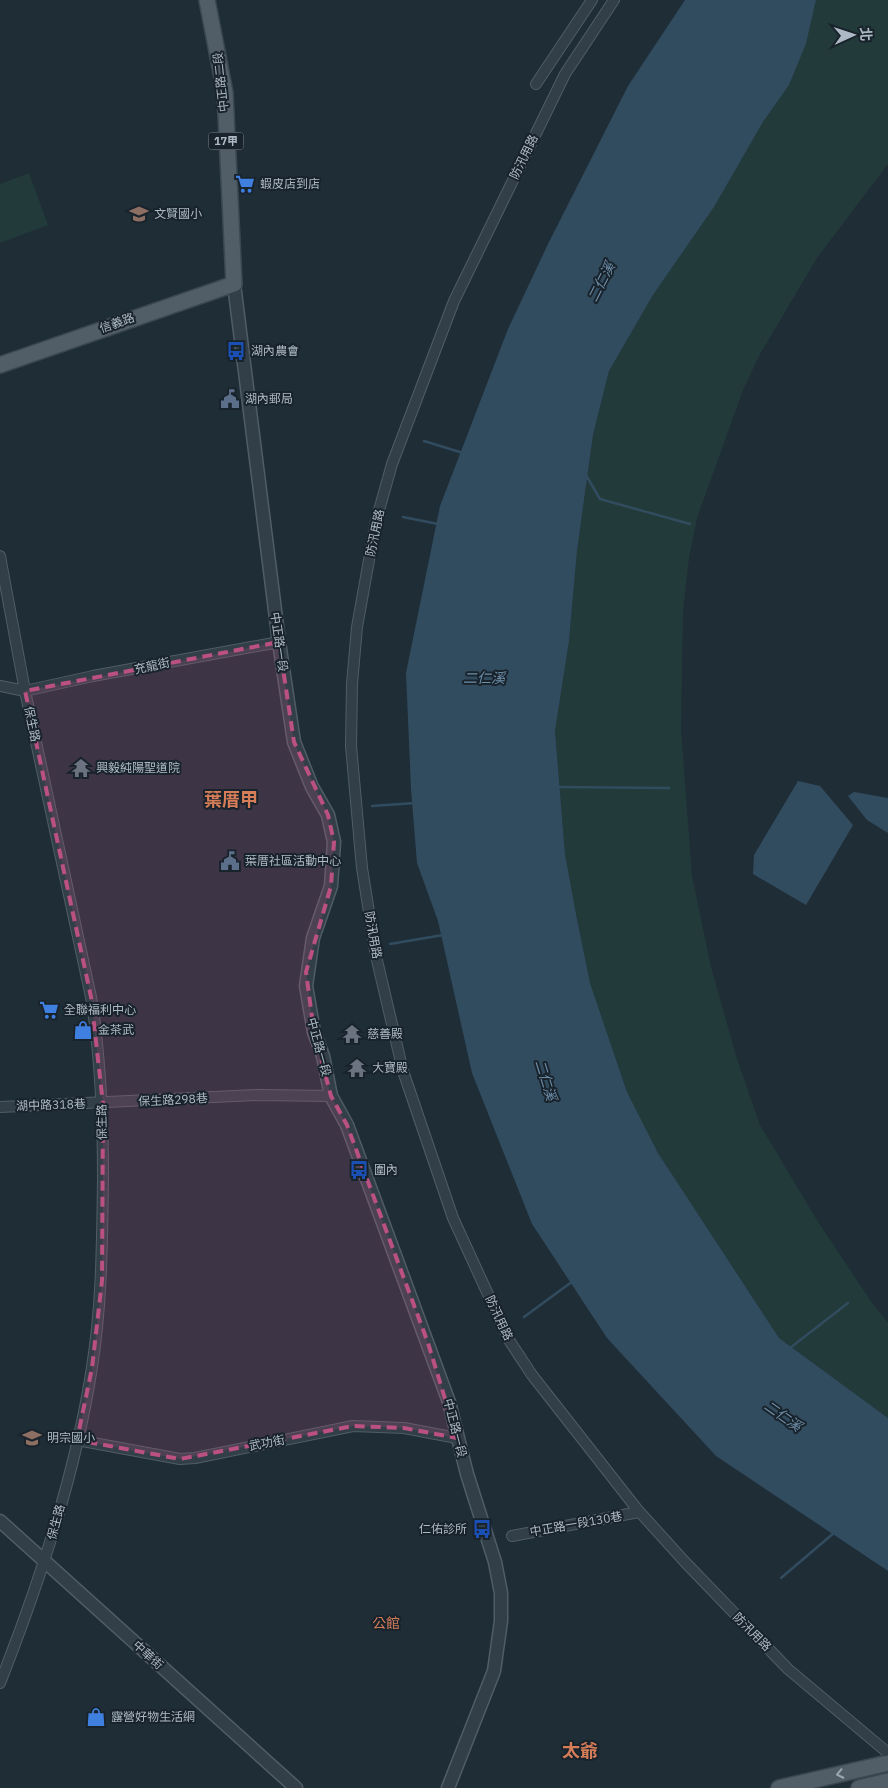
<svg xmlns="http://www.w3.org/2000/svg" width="888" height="1788" font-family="'IBM Plex Sans','Noto Sans TC',sans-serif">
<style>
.green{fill:#223a39}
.water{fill:#324c5f}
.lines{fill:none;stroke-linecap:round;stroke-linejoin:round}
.stream{stroke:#324c5f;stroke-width:2.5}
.minor-casing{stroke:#505d66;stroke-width:12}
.tertiary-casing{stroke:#505d66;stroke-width:15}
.primary-casing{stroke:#3c4851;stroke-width:18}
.minor{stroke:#333f48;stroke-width:10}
.tertiary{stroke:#333f48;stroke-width:12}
.primary{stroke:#515e68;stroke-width:15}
.oneway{stroke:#9ba8b2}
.marked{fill:#bb5180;fill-opacity:0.2;stroke:#bb5180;stroke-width:4;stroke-dasharray:10 6;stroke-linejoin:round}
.labels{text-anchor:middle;stroke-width:4;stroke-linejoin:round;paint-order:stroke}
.shield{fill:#19232c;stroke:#818d97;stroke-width:1}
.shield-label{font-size:11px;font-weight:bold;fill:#adbac5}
.street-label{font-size:12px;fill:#adbac5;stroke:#19232c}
.poi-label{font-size:12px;fill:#adbac5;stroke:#19232c;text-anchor:start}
.water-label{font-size:14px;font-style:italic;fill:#6d8faa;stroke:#19232c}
.neighbourhood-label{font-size:14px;fill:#d57c58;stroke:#19232c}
.district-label{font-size:18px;font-weight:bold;fill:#d57c58;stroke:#19232c}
</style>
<rect width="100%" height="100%" fill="#1f2d37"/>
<g class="green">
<path d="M816,0h72v164l-71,94 -57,96 -17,36 -46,128 -8,40 -6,53 -2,118 11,147 19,91 26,92 23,66 57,95 55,83 16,20v95l-109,-80 -121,-185 -31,-61 -37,-109 -14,-69 -11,-60 -10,-123 14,-90 8,-90 16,-116 16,-64 44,-76 61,-88 49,-85 26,-37 17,-41z"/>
<path d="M29,173l19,52 -48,18v-59z"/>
</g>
<g class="water">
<path d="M685,0h131l-10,44 -17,41 -26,37 -49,85 -61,88 -44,76 -16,64 -16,116 -8,90 -14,90 10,123 11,60 14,69 37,109 31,61 121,185 109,80v153l-172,-115 -109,-118 -75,-114 -60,-151 -34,-152 -21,-58 -6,-74 -5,-116 34,-167 68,-177 40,-85 80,-158z"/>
<path d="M798,781l22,5 33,39 -47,80 -53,-31 1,-19z"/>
<path d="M854,792l34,6v35l-21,-13 -19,-24z"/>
</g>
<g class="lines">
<g class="stream">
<path d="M424,441l39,12"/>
<path d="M586,475l14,24 90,25"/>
<path d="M403,517l35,7"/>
<path d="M556,787l113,1"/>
<path d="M372,806l43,-3"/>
<path d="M390,944l53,-9"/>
<path d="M524,1317l49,-36"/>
<path d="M790,1348l58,-45"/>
<path d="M781,1578l54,-46"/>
</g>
<g class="minor-casing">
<g id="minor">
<path d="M614,0l-49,74 -111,227 -62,163 -16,57 -19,106 -5,57 -1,62 11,122 14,88 27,115 50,147 56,122 23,35 105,134 47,52 104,108 100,84"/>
<path d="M536,84l56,-84"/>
<path d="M0,556l25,135 66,306c10,61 12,121 12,182 -1,63 -1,125 -11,188 -16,106 -53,217 -92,316"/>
<path d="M0,686l25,5 68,-15 186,-34"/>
<path d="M0,1107l258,-12 73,1"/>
<path d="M77,1440l103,19 15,-1 158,-32 51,2 53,10"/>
<path d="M512,1536l127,-24"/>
</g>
</g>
<g class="tertiary-casing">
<g id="tertiary">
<path d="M234,284l45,358 15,100 18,45 16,28 6,27 -3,44 -18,52 -7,48 8,46 9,24 8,40 16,29 102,277 18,72 28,88 6,31v28l-7,50 -46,117"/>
<path d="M0,1521l296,267"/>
</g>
</g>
<g class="primary-casing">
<g id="primary">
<path d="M0,365l234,-81 -9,-191 -18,-93"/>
<path d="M779,1788l109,-25"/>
<path d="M859,1788l29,-7"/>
</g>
</g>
<use href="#minor" class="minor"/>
<use href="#tertiary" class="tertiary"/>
<use href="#primary" class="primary"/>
</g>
<defs><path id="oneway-chevron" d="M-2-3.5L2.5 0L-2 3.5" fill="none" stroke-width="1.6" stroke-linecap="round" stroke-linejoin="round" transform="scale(1.25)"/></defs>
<use class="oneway" href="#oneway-chevron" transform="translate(840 1774) rotate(168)"/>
<path class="marked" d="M279,642l15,100 34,73 6,27 -3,44 -25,86 8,60 17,64 16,29 81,218 29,95 -53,-10 -51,-2 -173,33 -103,-19 15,-72 10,-87 1,-177 -12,-107 -66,-306z"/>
<defs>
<g id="supermarket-bare" transform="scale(1.5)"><path d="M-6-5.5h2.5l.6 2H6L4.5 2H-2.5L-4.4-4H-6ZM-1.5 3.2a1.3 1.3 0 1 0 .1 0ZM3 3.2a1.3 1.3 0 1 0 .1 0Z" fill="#3f7fe0" stroke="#19232c" stroke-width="2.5" paint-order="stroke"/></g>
<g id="school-bare" transform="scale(1.5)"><path d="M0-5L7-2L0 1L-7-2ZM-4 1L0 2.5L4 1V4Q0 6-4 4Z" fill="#8d6e63" stroke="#19232c" stroke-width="2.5" paint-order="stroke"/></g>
<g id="bus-bare" transform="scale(1.5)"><path d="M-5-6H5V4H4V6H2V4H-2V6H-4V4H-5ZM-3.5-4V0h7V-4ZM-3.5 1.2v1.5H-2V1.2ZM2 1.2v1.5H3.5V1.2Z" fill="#1a4fb4" stroke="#19232c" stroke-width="2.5" paint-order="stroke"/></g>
<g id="civic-bare" transform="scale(1.5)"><path d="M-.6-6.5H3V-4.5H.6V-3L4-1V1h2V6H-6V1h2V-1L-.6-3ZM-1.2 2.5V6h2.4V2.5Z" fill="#5c6f8a" stroke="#19232c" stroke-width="2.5" paint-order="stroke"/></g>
<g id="temple-bare" transform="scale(1.5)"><path d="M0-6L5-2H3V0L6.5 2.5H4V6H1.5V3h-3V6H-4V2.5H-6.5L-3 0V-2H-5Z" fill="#6b7280" stroke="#19232c" stroke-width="2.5" paint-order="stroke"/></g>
<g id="shop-bare" transform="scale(1.5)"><path d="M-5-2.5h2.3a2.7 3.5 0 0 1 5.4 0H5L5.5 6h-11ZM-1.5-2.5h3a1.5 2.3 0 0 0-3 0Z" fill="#3f7fe0" stroke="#19232c" stroke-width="2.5" paint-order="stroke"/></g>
</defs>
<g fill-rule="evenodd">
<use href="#supermarket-bare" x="245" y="184"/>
<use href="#school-bare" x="139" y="214"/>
<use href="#bus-bare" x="236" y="351"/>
<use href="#civic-bare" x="230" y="399"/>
<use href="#temple-bare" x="81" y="768"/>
<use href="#civic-bare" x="230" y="861"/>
<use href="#supermarket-bare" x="49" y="1010"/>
<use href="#shop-bare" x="83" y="1030"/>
<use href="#temple-bare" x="352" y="1034"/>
<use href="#temple-bare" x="357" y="1068"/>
<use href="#bus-bare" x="359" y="1170"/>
<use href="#school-bare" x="32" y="1438"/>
<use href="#bus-bare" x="482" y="1529"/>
<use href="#shop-bare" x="96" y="1717"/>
</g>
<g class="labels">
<rect class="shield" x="208.5" y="132.5" width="35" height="17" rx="4"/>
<g class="shield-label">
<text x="226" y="145">17甲</text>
</g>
<g class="street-label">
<text transform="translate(221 82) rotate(-96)" y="4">中正路二段</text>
<text transform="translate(524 157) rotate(-64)" y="4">防汛用路</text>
<text transform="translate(117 323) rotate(-19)" y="4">信義路</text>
<text transform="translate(375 533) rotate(-78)" y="4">防汛用路</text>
<text transform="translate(279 642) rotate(82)" y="4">中正路一段</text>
<text transform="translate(152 666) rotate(-12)" y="4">充龍街</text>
<text transform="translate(32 724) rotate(78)" y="4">保生路</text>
<text transform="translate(373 935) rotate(80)" y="4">防汛用路</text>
<text transform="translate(319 1047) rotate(75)" y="4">中正路一段</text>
<text transform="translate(173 1100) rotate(-3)" y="4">保生路298巷</text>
<text transform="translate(51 1105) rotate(-2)" y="4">湖中路318巷</text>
<text transform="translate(102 1122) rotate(-91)" y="4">保生路</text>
<text transform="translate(499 1318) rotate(65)" y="4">防汛用路</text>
<text transform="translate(455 1428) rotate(76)" y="4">中正路一段</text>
<text transform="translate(267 1443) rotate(-11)" y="4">武功街</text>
<text transform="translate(56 1522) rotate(-75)" y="4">保生路</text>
<text transform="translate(576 1524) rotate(-10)" y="4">中正路一段130巷</text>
<text transform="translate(752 1632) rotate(45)" y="4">防汛用路</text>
<text transform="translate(148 1655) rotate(42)" y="4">中華街</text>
</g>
<g class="poi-label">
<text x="260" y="188">蝦皮店到店</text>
<text x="154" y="218">文賢國小</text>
<text x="251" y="355">湖內農會</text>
<text x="245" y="403">湖內郵局</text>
<text x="96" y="772">興毅純陽聖道院</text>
<text x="245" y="865">葉厝社區活動中心</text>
<text x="64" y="1014">全聯福利中心</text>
<text x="98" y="1034">金茶武</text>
<text x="367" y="1038">慈善殿</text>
<text x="372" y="1072">大寶殿</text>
<text x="374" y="1174">圍內</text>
<text x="47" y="1442">明宗國小</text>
<text x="467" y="1533" text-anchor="end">仁佑診所</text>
<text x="111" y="1721">露營好物生活網</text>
</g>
<g class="water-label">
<text transform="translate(601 282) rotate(-63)" y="5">二仁溪</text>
<text x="484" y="683">二仁溪</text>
<text transform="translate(546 1080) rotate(73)" y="5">二仁溪</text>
<text transform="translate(783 1416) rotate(35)" y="5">二仁溪</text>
</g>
<g class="neighbourhood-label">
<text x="386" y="1628">公館</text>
</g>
<g class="district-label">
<text x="231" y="806">葉厝甲</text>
<text x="580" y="1757">太爺</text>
</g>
</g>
<g transform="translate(853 35) rotate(87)" stroke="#19232c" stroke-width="4" paint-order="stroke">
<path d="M0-4L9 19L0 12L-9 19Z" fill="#adbac5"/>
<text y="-8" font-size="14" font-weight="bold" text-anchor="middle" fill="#adbac5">北</text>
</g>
</svg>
